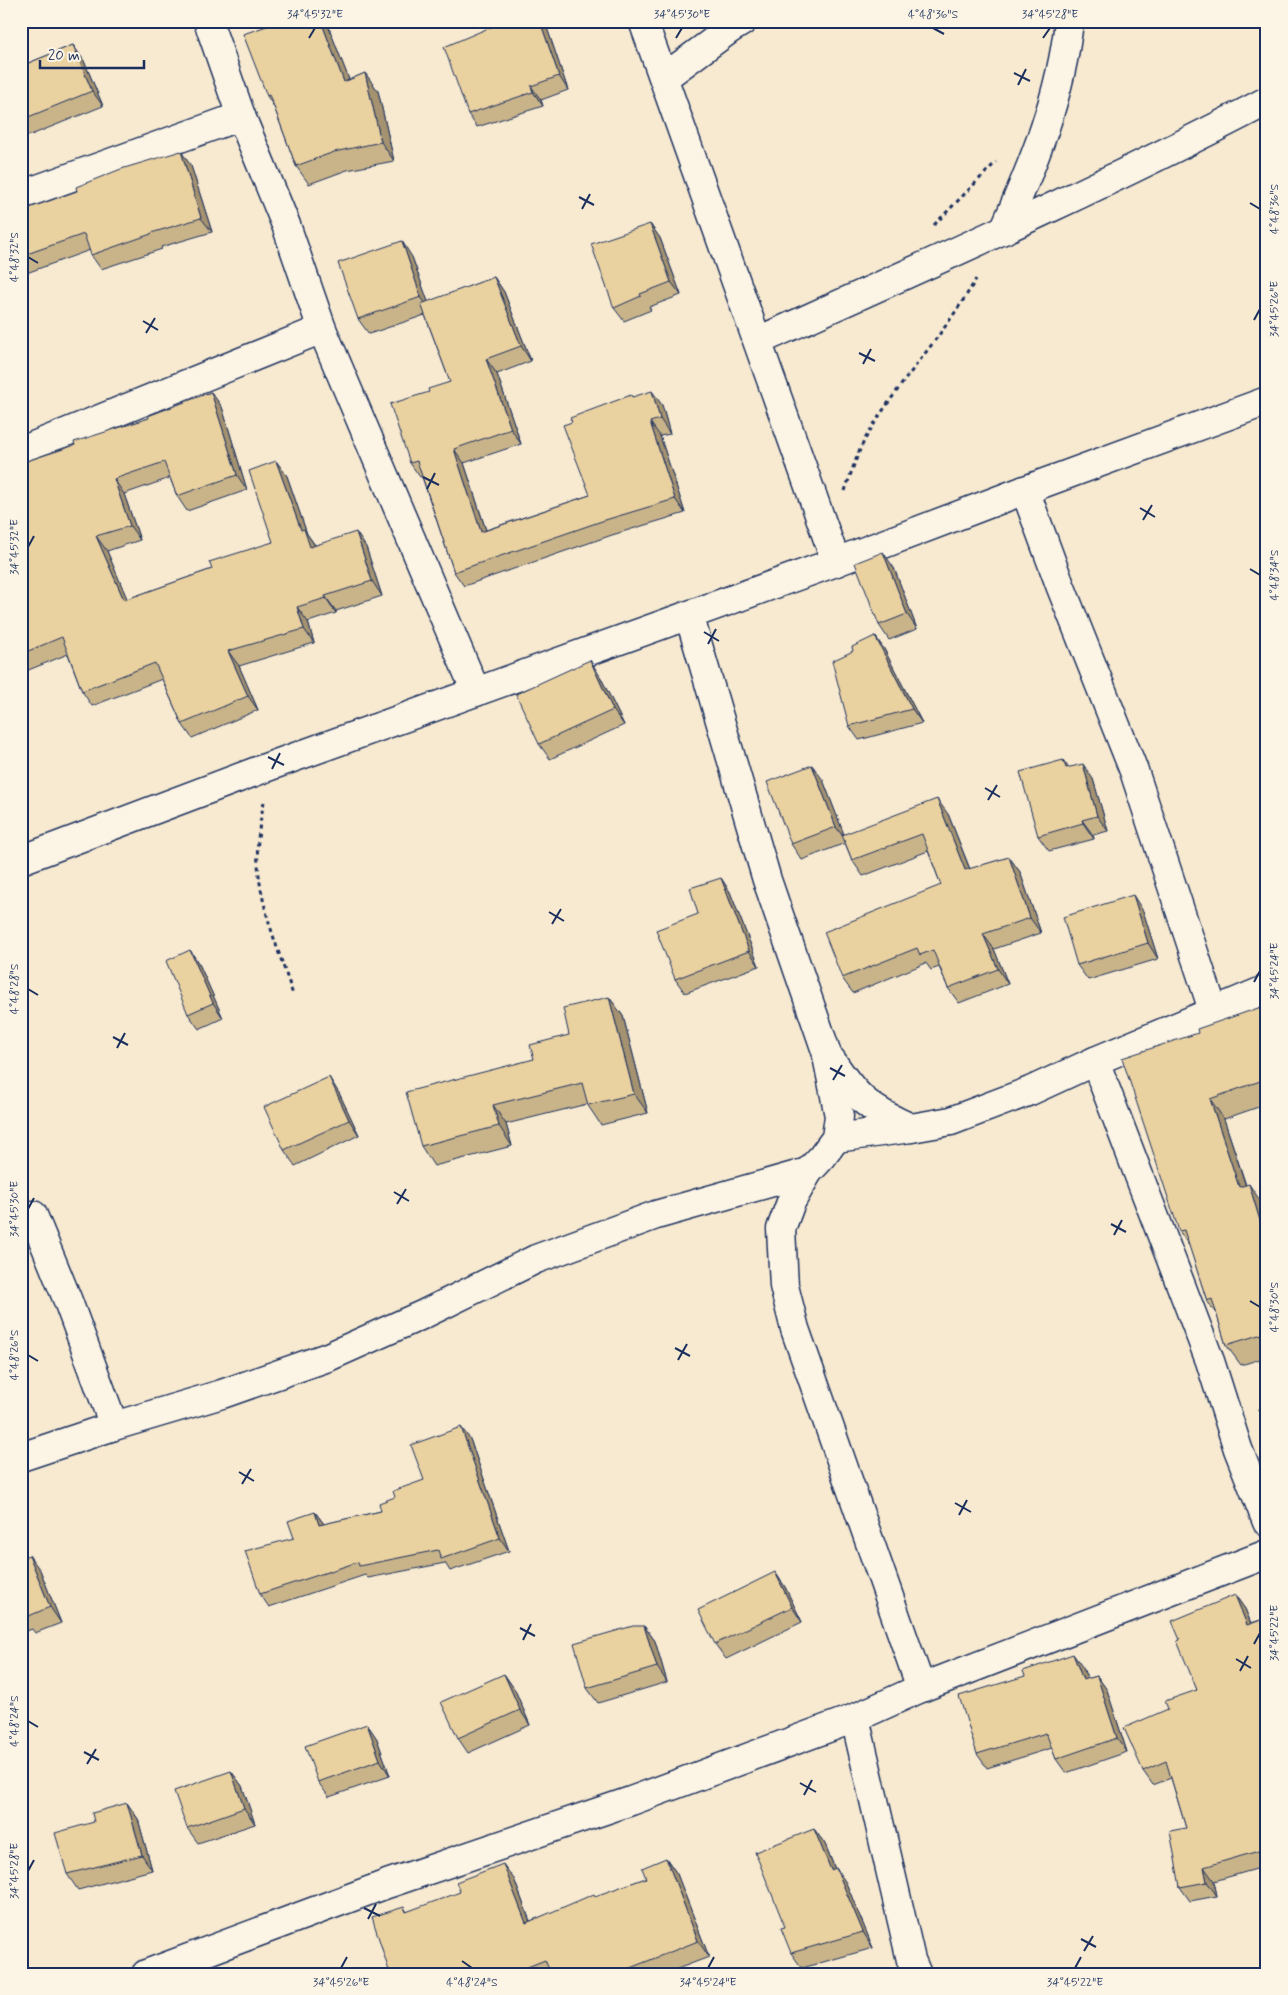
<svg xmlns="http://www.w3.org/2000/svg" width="1288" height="1995" font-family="Mynerve,sans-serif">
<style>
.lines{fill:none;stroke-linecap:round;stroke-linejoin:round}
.minor-casing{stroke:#1b2f5e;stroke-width:31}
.path{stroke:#1b2f5e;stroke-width:3;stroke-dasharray:4 4;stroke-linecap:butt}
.minor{stroke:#fcf5e5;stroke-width:28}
.wall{fill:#c9b48a;stroke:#1b2f5e}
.shaded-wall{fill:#a49270;stroke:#1b2f5e}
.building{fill:#ead1a0;stroke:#1b2f5e}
.ticks{fill:none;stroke:#1b2f5e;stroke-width:2}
.neatline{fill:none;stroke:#1b2f5e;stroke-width:2}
.ticks-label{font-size:12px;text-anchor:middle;fill:#1b2f5e}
</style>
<rect width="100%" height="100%" fill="#f7ead0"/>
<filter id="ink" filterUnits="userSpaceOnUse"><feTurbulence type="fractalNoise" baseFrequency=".02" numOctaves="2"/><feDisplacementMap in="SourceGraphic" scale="10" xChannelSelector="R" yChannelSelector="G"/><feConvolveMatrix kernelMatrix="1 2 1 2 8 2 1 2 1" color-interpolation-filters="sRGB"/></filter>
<g filter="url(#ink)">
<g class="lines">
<g class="minor-casing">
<g id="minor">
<path d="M208,21l33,95 45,109 36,104 154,363"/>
<path d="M643,21l193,541"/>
<path d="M665,77l65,-48 13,-8"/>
<path d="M21,195l220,-79"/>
<path d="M1004,230c30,-68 57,-134 65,-209"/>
<path d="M758,341c171,-77 343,-153 509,-240"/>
<path d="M21,451l301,-122"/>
<path d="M1025,490l35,95 74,186 79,239"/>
<path d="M689,615l78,265 59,171 13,65 -3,22 -14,19 -14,15 -17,30 -10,27 3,57 11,43 126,359"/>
<path d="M21,860l252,-95 563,-203 189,-72 242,-89"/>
<path d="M832,1061c24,37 38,49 79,67"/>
<path d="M1095,1061l115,300 28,88 29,73"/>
<path d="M836,1138l75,-10 40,-7 79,-30 65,-30 172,-72"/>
<path d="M33,1215l35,86 46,125"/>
<path d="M21,1457l93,-31 108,-32 106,-37 94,-42 114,-56 120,-44 152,-43"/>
<path d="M855,1718l56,242 6,14"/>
<path d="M146,1974l241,-90 244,-83 224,-83 66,-30 346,-134"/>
</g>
</g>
<g class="path">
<path d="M934,225l62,-63"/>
<path d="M845,491c6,-18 13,-40 23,-57 32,-54 77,-100 108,-155"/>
<path d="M264,802c-4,19 -8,41 -6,61 2,45 22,90 35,132"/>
<path d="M1259,1411l8,-9"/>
</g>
<use href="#minor" class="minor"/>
</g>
<g class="wall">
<path d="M282,21h43l4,7 20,52 16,-7 13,18 16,70 -47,9 -38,14 -13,-18 -22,-59 -7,-11z"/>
<path d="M545,22l23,68 -27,10 2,6 -66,21 -9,-13z"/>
<path d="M73,45l11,16 19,45 -72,29 -10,3v-72z"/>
<path d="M191,166l21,66 -51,15 1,2 -61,20 -10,-14 -1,-5 -69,25v-64z"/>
<path d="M650,224l10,14 21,57 -32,12 2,3 -27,11 -10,-13z"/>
<path d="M412,257l16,45 66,-25 10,15 27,69 -34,13 24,70 -57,19 22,67 104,-35 42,-98 30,8 8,29 -10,2 25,77 -73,22 -148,51 -10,-14 -32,-95h-2l-10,-14 19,-71 21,-10 -25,-67 -56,19 -11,-15z"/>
<path d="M211,392l11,15 25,83 -60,21 -10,-15 -7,-18 -46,16 16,46 -33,11 20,48 85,-30 61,-27 3,-81 11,15 20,58 8,11 51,2 16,49 -46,15v2l-28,9 6,21 -75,23 19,44 -66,28 -10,-14 -20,-45 -70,27 -10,-15 -14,-37 -47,19v-210l128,-45z"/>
<path d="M894,568l23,61 -28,11 -10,-15z"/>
<path d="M875,636l9,13 38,74 -63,17 -10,-14 4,-75z"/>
<path d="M600,676l24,49 -74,34 -11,-15z"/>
<path d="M21,678l3,15 -3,1z"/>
<path d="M1069,767l24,12 15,52 -15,4 1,4 -45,12 -11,-15z"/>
<path d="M21,778l6,16 -6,2z"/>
<path d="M823,780l21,55 104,-21 22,55 39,-12 11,15 21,61 -47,16 14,35 -49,19 -11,-15 -9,-21 -8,3 -5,-7 -73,30 -11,-15 99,-93 -13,-34 -65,25 -11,-16 -7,-17 -43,17 -11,-16z"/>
<path d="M721,878l9,14 29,74 -74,27 -10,-14 23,-65z"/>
<path d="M1143,911l15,48 -70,21 -11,-15z"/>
<path d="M190,950l10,16 23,52 -24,11 -11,-15z"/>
<path d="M609,997l14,19 25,97 -47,12 -14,-21 -81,20 6,22 -78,20 -13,-20 113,-87 35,-24z"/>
<path d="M1267,1005v99l-43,15 22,66 17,20 4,12v140l-26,8 -15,-20 -9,-30 -10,-14 -17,-54 -11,-16 19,-198z"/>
<path d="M339,1093l20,42 -64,31 -11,-16z"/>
<path d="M470,1439l39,112 -59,20 -5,-8 -77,15 -3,-3 -96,32 -9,-13 34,-56 21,-26 9,12 57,-13 14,-14 29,-17z"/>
<path d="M21,1558l19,12 21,53 -26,10 -3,-4 -11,4z"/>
<path d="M775,1572l10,15 17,35 -76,37 -11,-15z"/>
<path d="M1235,1595l10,14 6,14 16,-5v248l-53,15 3,15 -27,5 -10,-14 6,-59 -15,-50 -18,7 -10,-14 25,-62 29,-19 -17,-50z"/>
<path d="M644,1626l11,15 12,41 -69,21 -11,-15z"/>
<path d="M1083,1668l4,11 10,-3 10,14 20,62 -61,21 -10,-14 -4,-11 -65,20 -10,-14z"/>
<path d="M504,1674l11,16 15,35 -62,28 -10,-15z"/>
<path d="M367,1724l10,15 13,37 -61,21 -11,-15z"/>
<path d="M231,1771l11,15 13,38 -57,19 -11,-15z"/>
<path d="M127,1803l11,16 14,51 -74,20 -11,-16 27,-52z"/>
<path d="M814,1829l11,15 10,25 1,-1 10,15 27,65 -71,20 -11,-15z"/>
<path d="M666,1858l11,16 32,83 -45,17h-274l14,-67 3,5 107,-33 16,42 116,-43z"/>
</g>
<g class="shaded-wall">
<path d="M321,21h4l4,7 28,72 -13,-18z"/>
<path d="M540,21h5v1l23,68 -9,-14z"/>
<path d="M73,45l11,16 19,45 -11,-15z"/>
<path d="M365,73l13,18 16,70 -13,-19z"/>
<path d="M531,86l10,14 2,6 -10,-14z"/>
<path d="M181,151l10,15 21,66 -11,-14z"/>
<path d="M650,224l10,14 21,57 -10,-13z"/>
<path d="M402,241l10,16 20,56 -11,-16z"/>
<path d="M494,277l10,15 27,69 -10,-15z"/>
<path d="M486,359l11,15 24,70 -10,-15z"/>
<path d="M652,391l10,14 8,29 -10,-15z"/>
<path d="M211,392l11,15 25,83 -10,-15z"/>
<path d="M650,422l10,14 25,77 -10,-14z"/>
<path d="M454,449l10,14 27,83 -10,-14z"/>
<path d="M276,461l11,15 20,58 7,10 6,18 -10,-15 -9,-17z"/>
<path d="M114,479l10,15 16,46 -10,-14z"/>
<path d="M356,532l10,15 16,49 -10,-15z"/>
<path d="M96,536l11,15 27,64 -10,-15z"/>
<path d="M883,552l11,16 23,61 -10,-15z"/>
<path d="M325,596l11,15v2l-10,-15z"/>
<path d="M297,607l11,15 6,21 -10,-14z"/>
<path d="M875,636l9,13 38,74 -10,-14z"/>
<path d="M228,651l11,15 19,44 -10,-14z"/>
<path d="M590,660l10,16 24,49 -11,-15z"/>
<path d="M21,678l3,15 -3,-4z"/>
<path d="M1063,760l11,15 -8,-7z"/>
<path d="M1083,764l10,15 15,52 -11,-15z"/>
<path d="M812,765l11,15 24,62 -11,-15z"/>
<path d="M21,778l6,16 -6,-9z"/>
<path d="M937,799l11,15 28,71 -11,-15z"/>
<path d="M1082,820l11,15 1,4 -11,-16z"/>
<path d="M1009,857l11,15 21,61 -11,-15z"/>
<path d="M721,878l9,14 29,74 -10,-15z"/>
<path d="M1133,895l10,16 15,48 -10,-16z"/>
<path d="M983,934l11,15 14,35 -10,-15z"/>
<path d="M190,950l10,16 23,52 -10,-15z"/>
<path d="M609,997l14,19 25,97 -14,-19z"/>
<path d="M329,1077l10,16 20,42 -10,-15z"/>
<path d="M1210,1099l14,20 29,89 -14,-21z"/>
<path d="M493,1105l13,19 6,22 -13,-20z"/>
<path d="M1249,1184l14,21 4,12v27z"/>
<path d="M461,1427l9,12 39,112 -9,-13z"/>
<path d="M315,1512l9,12 -5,1z"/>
<path d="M29,1555l11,15 21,53 -11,-16z"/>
<path d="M775,1572l10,15 17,35 -10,-15z"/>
<path d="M1235,1595l10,14 12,30 -10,-14z"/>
<path d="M644,1626l11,15 12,41 -10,-15z"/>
<path d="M1073,1654l10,14 10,26 -10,-14z"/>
<path d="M504,1674l11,16 15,35 -10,-15z"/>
<path d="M1097,1676l10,14 20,62 -10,-14z"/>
<path d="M367,1724l10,15 13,37 -10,-16z"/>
<path d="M231,1771l11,15 13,38 -11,-16z"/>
<path d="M127,1803l11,16 14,51 -10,-15z"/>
<path d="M814,1829l11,15 16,41 -10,-15z"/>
<path d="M666,1858l11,16 32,83 -11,-16z"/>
<path d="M503,1864l11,15 22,59 -10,-15z"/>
<path d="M1204,1867l10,14 3,15 -10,-14z"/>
<path d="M836,1868l10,15 27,65 -10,-16z"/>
</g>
<g class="building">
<path d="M282,21h39l23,61 21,-9 16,69 -47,10 -38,14 -23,-62 -4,-9 -2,1 -24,-62z"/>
<path d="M505,21h35l19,55 -28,10 2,6 -65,22 -24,-67z"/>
<path d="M73,45l19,46 -71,29v-54z"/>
<path d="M181,151l20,67 -50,15v1l-60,21 -7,-21 -63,22v-45l56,-20 -1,-4 45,-18z"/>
<path d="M650,224l21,58 -31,12 1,2 -27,12 -23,-64z"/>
<path d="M402,241l19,56 -63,22 -20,-56z"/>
<path d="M494,277l27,69 -35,13 25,70 -57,20 27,83 109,-37 -27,-70 9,-3 -2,-4 61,-23 1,2 20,-6 8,28 -10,3 25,77 -73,22 -148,51 -37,-111 -7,2 -20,-59 39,-12 -1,-3 22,-7 -29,-78z"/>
<path d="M211,392l26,83 -60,21 -13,-34 -50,17 16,47 -34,10 28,64 88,-31 -3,-7 64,-20 -24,-71 27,-10 25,69 3,-1 6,18 46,-15 16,49 -47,15 1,2 -29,9 7,22 -76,22 20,45 -66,28 -27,-61 -73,28 -20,-54 -41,17v-191l54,-18 -1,-3 75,-24 -1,-2z"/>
<path d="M883,552l24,62 -28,11 -24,-62z"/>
<path d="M875,636l37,73 -63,17 -17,-65 21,-10 -1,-4z"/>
<path d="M590,660l23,50 -74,34 -23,-50z"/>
<path d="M1063,760l3,8 17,-4 14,52 -15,4 1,3 -45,13 -18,-64z"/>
<path d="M812,765l24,62 -45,17 -24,-62z"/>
<path d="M937,799l28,71 44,-13 21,61 -47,16 15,35 -50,19 -15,-38 -13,5 -3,-7 -75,30 -18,-46 117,-47 -19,-51 -70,26 -10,-25z"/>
<path d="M721,878l28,73 -74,28 -19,-49 42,-16 -8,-26z"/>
<path d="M1133,895l15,48 -71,22 -14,-48z"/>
<path d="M190,950l23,53 -25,11 -22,-53z"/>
<path d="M609,997l25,97 -46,11 -6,-22 -89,22 6,21 -78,20 -15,-54 128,-33 -4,-14 39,-10 -6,-27z"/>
<path d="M1267,1005v85l-4,-10 -53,19 29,88 10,-3 18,60v100l-5,-10 -36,11 -14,-46 -5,2 -23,-71 -5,1 -57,-173 76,-25 -1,-4z"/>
<path d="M329,1077l20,43 -65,30 -20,-43z"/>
<path d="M461,1427l39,111 -59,21 -3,-9 -79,16 -1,-4 -98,32 -15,-43 49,-13 -6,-17 27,-9 4,13 62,-14 -2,-8 16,-6 -2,-6 31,-11 -13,-35z"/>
<path d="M29,1555l21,52 -26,11 -2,-4h-1v-56z"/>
<path d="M775,1572l17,35 -77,37 -17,-34z"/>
<path d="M1235,1595l12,30 20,-7v242l-2,1 -3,-11 -58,17 3,15 -27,5 -10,-56 16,-3 -20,-67 -23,10 -19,-43 44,-19 -3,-8 32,-11 -20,-49 3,-1 -8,-19z"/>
<path d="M633,1626h11l13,41 -70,21 -13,-45z"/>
<path d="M1073,1654l10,26 14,-4 20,62 -61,21 -10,-26 -69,21 -18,-58 66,-20 -2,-5z"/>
<path d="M504,1674l16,36 -62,28 -17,-36z"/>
<path d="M367,1724l13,36 -62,22 -13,-36z"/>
<path d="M231,1771l13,37 -57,20 -13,-37z"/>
<path d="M127,1803l15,52 -75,19 -12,-41 39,-11 -2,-9z"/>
<path d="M814,1829l17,41 5,-2 27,64 -72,21 -10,-25 4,-1 -30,-75z"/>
<path d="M666,1858l32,83 -83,33h-64l-6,-14 -35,14h-18l-1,-2 -3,2h-98l-18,-57 32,-10 2,5 54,-20 -4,-10 47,-18 23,59 68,-29 1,2 51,-18 -4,-10z"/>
</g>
</g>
<path class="ticks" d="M933,28l11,6M309,38l6,-10M676,38l6,-10M1043,38l7,-10M1014,73l16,8M1018,85l8,-16M579,197l15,8M1250,203l10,6M582,209l8,-15M28,257l10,6M1254,320l6,-11M143,321l15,9M146,333l9,-15M859,353l16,8M863,364l8,-15M423,477l16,8M427,489l8,-16M1140,508l15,9M1143,520l9,-15M28,547l6,-11M1250,569l10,6M704,632l15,9M708,644l8,-15M268,757l16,8M272,769l8,-16M985,788l15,9M988,800l9,-15M549,912l15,9M552,924l9,-15M1254,982l6,-11M28,989l10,6M113,1037l15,8M117,1048l8,-15M830,1068l15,8M833,1080l9,-15M394,1192l15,9M397,1204l9,-15M28,1209l6,-11M1111,1224l15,8M1114,1235l8,-15M1250,1301l10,6M675,1348l15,8M28,1355l10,6M678,1360l9,-16M239,1472l15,9M242,1484l9,-15M955,1503l16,9M959,1515l8,-15M520,1628l15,8M523,1640l8,-16M1254,1644l6,-11M1236,1659l15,9M1240,1671l8,-15M28,1721l10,6M84,1752l15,8M87,1764l9,-15M800,1783l16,9M804,1795l8,-15M28,1871l6,-11M364,1908l16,8M368,1919l8,-15M1081,1939l15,8M1084,1951l9,-15M462,1961l10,7M341,1968l6,-11M708,1968l6,-11M1075,1968l6,-11"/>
<rect width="1288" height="1995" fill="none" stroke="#fcf5e5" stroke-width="55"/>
<path d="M40 60v8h104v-8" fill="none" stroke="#1b2f5e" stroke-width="2.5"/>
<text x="48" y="60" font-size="15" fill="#1b2f5e" stroke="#fcf5e5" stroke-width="4" paint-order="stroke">20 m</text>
<rect x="28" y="28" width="1232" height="1940" class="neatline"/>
<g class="ticks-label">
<text x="315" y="18">34°45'32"E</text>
<text x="682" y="18">34°45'30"E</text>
<text x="933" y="18">4°48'36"S</text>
<text x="1050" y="18">34°45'28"E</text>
<text transform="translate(1274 209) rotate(-90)" y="4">4°48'36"S</text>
<text transform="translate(14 257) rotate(-90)" y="4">4°48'32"S</text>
<text transform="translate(1274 309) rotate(-90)" y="4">34°45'26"E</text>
<text transform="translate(14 547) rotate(-90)" y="4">34°45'32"E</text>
<text transform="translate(1274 575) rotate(-90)" y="4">4°48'34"S</text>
<text transform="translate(1274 971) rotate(-90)" y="4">34°45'24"E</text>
<text transform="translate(14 989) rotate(-90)" y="4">4°48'28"S</text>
<text transform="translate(14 1209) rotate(-90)" y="4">34°45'30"E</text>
<text transform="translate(1274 1307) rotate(-90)" y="4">4°48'30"S</text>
<text transform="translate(14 1355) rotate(-90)" y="4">4°48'26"S</text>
<text transform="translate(1274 1633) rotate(-90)" y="4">34°45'22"E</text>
<text transform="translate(14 1721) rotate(-90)" y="4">4°48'24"S</text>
<text transform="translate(14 1871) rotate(-90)" y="4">34°45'28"E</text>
<text x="341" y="1986">34°45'26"E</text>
<text x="472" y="1986">4°48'24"S</text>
<text x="708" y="1986">34°45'24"E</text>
<text x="1075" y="1986">34°45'22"E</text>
</g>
</svg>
